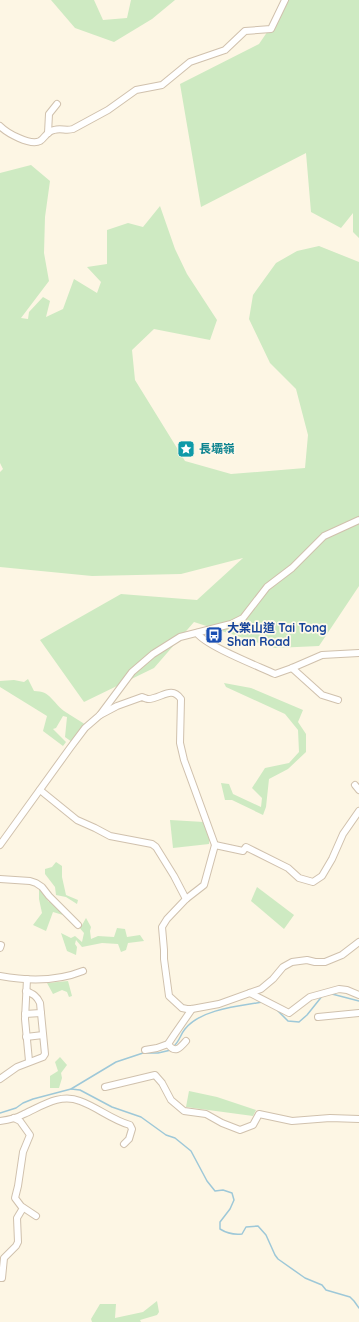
<svg xmlns="http://www.w3.org/2000/svg" width="359" height="1322" font-family="Quicksand,'Noto Sans TC',sans-serif">
<style>
.green{fill:#ceeac2}
.lines{fill:none;stroke-linecap:round;stroke-linejoin:round}
.stream{stroke:#9ec8d8;stroke-width:1.5}
.street-casing{stroke:#d0c1ad;stroke-width:8}
.street{stroke:#fff;stroke-width:6}
.labels{text-anchor:middle;stroke-width:3.5;stroke-linejoin:round;paint-order:stroke}
.culture-label{font-size:12px;font-weight:bold;fill:#0d838f;stroke:#fff9ea;text-anchor:start}
.transit-label{font-size:12px;font-weight:bold;fill:#164399;stroke:#fff9ea;text-anchor:start}
</style>
<rect width="100%" height="100%" fill="#fdf6e4"/>
<g class="green">
<path d="M51,0h43l9,20 24,-2 4,-18h44l-23,19 -38,23 -39,-14z"/>
<path d="M289,0h70v238l-6,-6v-19l-12,15 -30,-16 -5,-59 -105,54 -21,-123 79,-40z"/>
<path d="M31,165l19,16 -5,36 -1,36 5,28 -28,37 7,1 1,-7 14,-15 7,4 -4,16 17,-8 11,-30 23,14 4,-11 -14,-15 20,-3v-34l21,-7 15,4 17,-21 15,43 12,25 30,46 -7,20 -56,-11 -22,21 3,30 50,81 46,13 74,-6 3,-33 -12,-46 -26,-26 -21,-44 4,-24 23,-32 21,-12 22,-5 40,16v324l-40,60 -44,2 -81,-26 -40,46 -70,34 -44,-62 81,-46 76,6 46,-42 -62,16 -89,2 -92,-9v-95l3,-3 -3,-6v-290z"/>
<path d="M28,679l6,12c17,0 18,11 30,20 7,5 15,9 22,14l-9,8 -5,9 -7,-5 2,-20 -4,-1 -7,12 -3,1 13,13 -3,4 -20,-15 4,-15 -47,-29v-6l14,-1 10,2z"/>
<path d="M224,683l27,5 52,22 -5,12 8,12v18l-18,17 -19,10 -3,28 -3,8 -31,-15h-7l-4,-17 8,1 4,10 28,13 1,-9 -10,-10 13,-20 24,-5 10,-11 -1,-22 -13,-16 -59,-27z"/>
<path d="M170,820l34,2 6,11 -1,11 -36,4z"/>
<path d="M56,862l6,4v11l4,18 12,5 -1,4 -11,-7 -10,-2 -1,-8 -10,-13v-5l7,-2z"/>
<path d="M257,887l37,28 -10,14 -33,-28z"/>
<path d="M40,888l5,6h-2l6,8 2,-2 12,15 -10,-3 -7,19 -13,-6 9,-12 -3,-14v-10z"/>
<path d="M86,918l5,9 -1,4 1,8 7,-3 16,1 3,-9 8,1 2,8 13,-2 4,6 -16,2 -2,7 -5,2 -3,-8 -16,-1 -20,4 -6,-7 -1,4 2,3 -1,8 -9,-4 -6,-18 10,5 4,-2 7,6 2,-9 -6,-7 2,-2 1,3z"/>
<path d="M68,981l4,15 -3,1 -2,-5 -5,-2 -9,4 -6,-11z"/>
<path d="M60,1057l7,8 -6,8 1,5 -3,10h-9v-12l8,-5 -3,-9z"/>
<path d="M189,1091l28,6 39,13 -3,6 -67,-9z"/>
<path d="M157,1301l2,11 -2,3 -17,5 1,2h-49l-1,-3 9,-15h16l-1,14 28,-6z"/>
</g>
<g class="lines">
<g class="stream">
<path d="M332,994l27,7"/>
<path d="M276,1009l12,12 11,1 8,-7 16,-20"/>
<path d="M173,1047c7,-6 7,-12 12,-18 16,-20 54,-23 78,-27"/>
<path d="M71,1089l9,1 32,17 29,10 25,18 9,3 16,13 16,30 8,10 8,-1 9,3 2,7 -4,9 -10,13v7c8,5 14,6 22,5l4,-7 12,-1 8,9 9,20 3,4 27,19 17,7 4,5 24,7 4,4 5,7"/>
<path d="M0,1113l16,-5 7,-5 10,-4 38,-10 45,-27 27,-9h15l13,-3"/>
</g>
<g class="street-casing">
<g id="street">
<path d="M0,126c7,7 30,20 40,15 5,-3 7,-10 14,-11 7,-2 12,1 19,-1l35,-19 28,-20 26,-5 28,-23 35,-12 20,-19 26,-2 14,-29"/>
<path d="M48,133l1,-19 8,-10"/>
<path d="M197,633c9,13 61,33 78,41l17,-6 30,-13 37,-2"/>
<path d="M292,668l30,27 16,5"/>
<path d="M100,715l17,-9 25,-9c0,0 5,2 6,2 13,0 23,-14 33,0l-1,44 4,17 31,85 -11,40 -18,14 -19,20 -5,8 2,23v9l5,37 13,12 5,1h5l27,-5 42,-15 12,-10 10,-12 9,-5 15,-2 8,2h10l17,-7 17,-13"/>
<path d="M355,785l4,5"/>
<path d="M40,790l37,30 18,8 15,8 42,8 4,3 18,29 12,23"/>
<path d="M0,845l70,-97 15,-20 15,-13 32,-43 21,-18 27,-17 51,-13 12,-6 24,-31 25,-19 32,-32 35,-16"/>
<path d="M215,845l28,6 3,-4 42,21 11,10 14,4 9,-6 10,-17 11,-25 16,-23"/>
<path d="M0,879l30,2 6,2 6,4 7,9 29,29"/>
<path d="M0,948l1,-3"/>
<path d="M0,976c27,5 58,5 83,-5"/>
<path d="M27,979l-2,40 4,42"/>
<path d="M250,993l39,20 21,-16 29,-8 8,1 12,5"/>
<path d="M25,1014l16,-1"/>
<path d="M318,1017l41,-4"/>
<path d="M26,1037l17,-2"/>
<path d="M168,1044c7,10 12,4 18,-3"/>
<path d="M145,1050l12,-2 11,-4 6,-9 18,-26"/>
<path d="M0,1079l17,-12 26,-10 2,-3 -5,-51c-3,-7 -7,-9 -14,-12"/>
<path d="M105,1087l50,-12 7,8 9,17 13,11 22,3 16,9 18,7 13,-5 6,-11 33,7 38,-3 29,1"/>
<path d="M14,1118l6,3 10,14 -7,17 -5,34 -3,12 6,8 15,10"/>
<path d="M0,1121c8,-1 17,-3 24,-7 18,-8 36,-21 56,-13 17,6 32,19 50,24l2,4 -3,10 -5,5"/>
<path d="M0,1278h2l2,-20 12,-12 2,-4 -1,-24 6,-10"/>
</g>
</g>
<use href="#street" class="street"/>
</g>
<defs>
<g id="sight-square" transform="scale(0.9)"><rect x="-9" y="-9" width="18" height="18" rx="4" fill="#0f9aa8" stroke="#fff9ea"/><path d="M0-6L1.8-2.2L6-1.7L2.9 1.2L3.7 5.4L0 3.3L-3.7 5.4L-2.9 1.2L-6-1.7L-1.8-2.2Z" fill="#fff"/></g>
<g id="bus-square" transform="scale(0.9)"><rect x="-9" y="-9" width="18" height="18" rx="4" fill="#1a4fb4" stroke="#fff9ea"/><path d="M-5-6H5V4H4V6H2V4H-2V6H-4V4H-5ZM-3.5-4V0h7V-4ZM-3.5 1.2v1.5H-2V1.2ZM2 1.2v1.5H3.5V1.2Z" fill="#fff"/></g>
</defs>
<g fill-rule="evenodd">
<use href="#sight-square" x="186" y="449"/>
<use href="#bus-square" x="214" y="635"/>
</g>
<g class="labels">
<g class="culture-label">
<text x="199" y="453">長壩嶺</text>
</g>
<g class="transit-label">
<text x="227" y="632">大棠山道 Tai Tong<tspan x="227" dy="14">Shan Road</tspan></text>
</g>
</g>
</svg>
